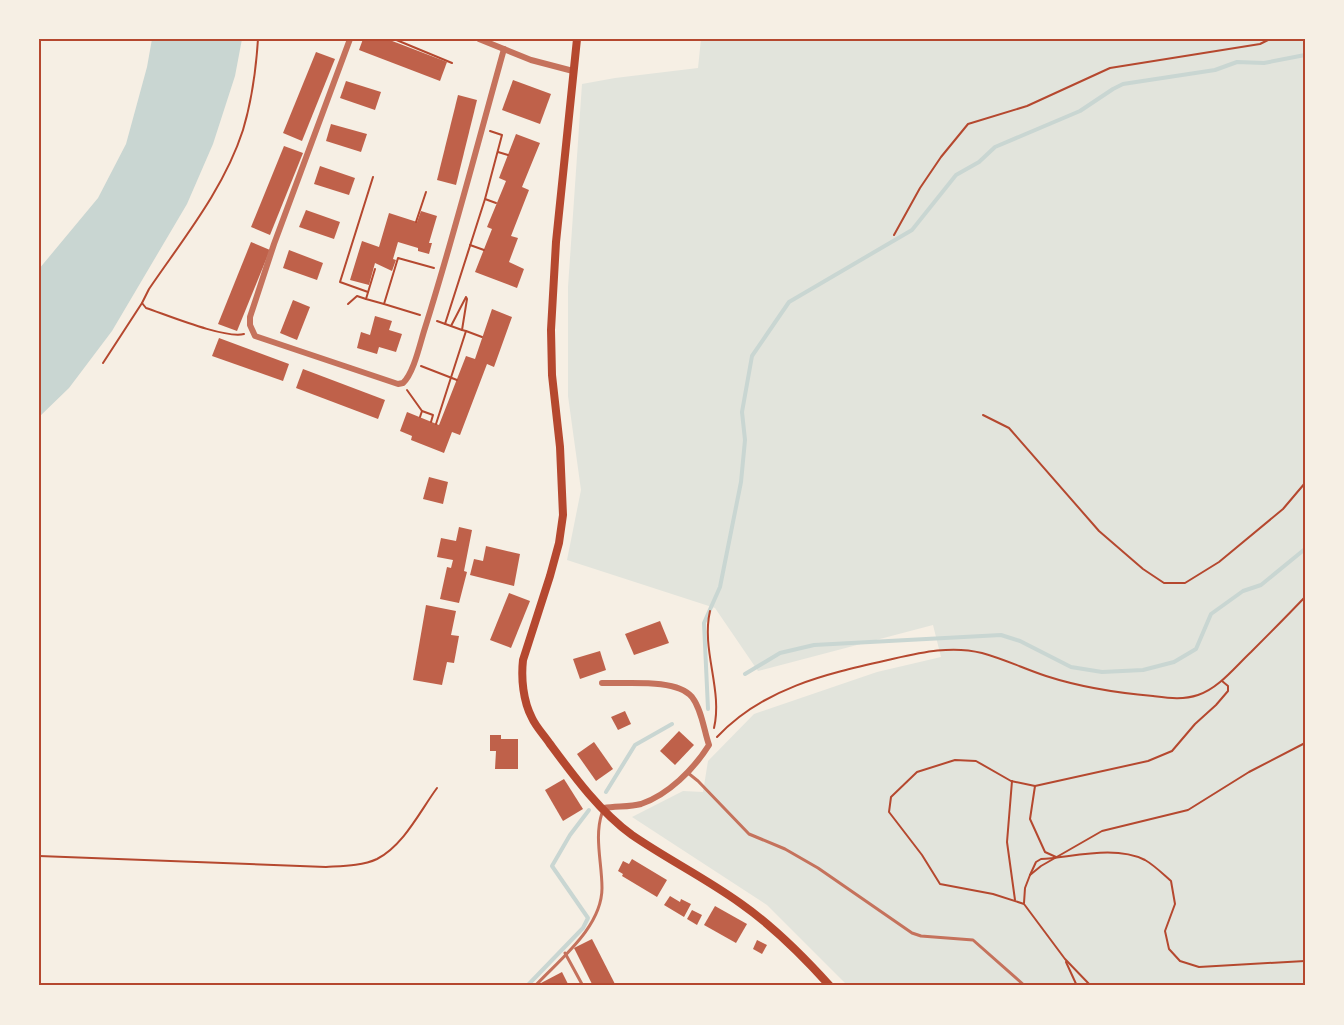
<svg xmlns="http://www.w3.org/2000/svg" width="1344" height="1025" font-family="'Roboto Serif',serif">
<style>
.green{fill:#e2e4dc}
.water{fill:#c9d6d2}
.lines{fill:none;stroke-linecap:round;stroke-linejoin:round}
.stream{stroke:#c9d6d2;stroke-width:4}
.building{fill:#bf614a}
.path{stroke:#b5482f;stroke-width:2}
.service{stroke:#c5725c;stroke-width:3}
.minor{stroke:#c5725c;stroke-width:6}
.secondary{stroke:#b5482f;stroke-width:8}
.neatline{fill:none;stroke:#b5482f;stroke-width:2}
</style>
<rect width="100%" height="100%" fill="#f6efe4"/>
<path class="green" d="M701,39h604v947h-457l-81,-81 -135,-88 51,-26 20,1 5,-31 46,-47 123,-42 64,-15 -8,-32 -175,46 -43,-63 -148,-48 14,-70 -13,-94v-109l14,-203 33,-6 83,-10z"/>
<path class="water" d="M152,39h90l-7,37 -22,68 -26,60 -75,127 -43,57 -30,29v-148l59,-71 28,-54 21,-77z"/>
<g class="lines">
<g class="stream">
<path d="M745,674l35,-21 34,-8 187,-10 19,6 51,26 31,5 41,-2 31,-8 22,-13 15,-35 32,-23 18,-6 44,-36"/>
<path d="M708,709l-4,-86 16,-36 21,-105 4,-42 -3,-28 10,-56 37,-54 123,-72 44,-55 23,-13 16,-15 85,-36 33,-22 10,-5 92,-14 22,-8 27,1 41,-8"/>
<path d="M606,792l29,-47 37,-21"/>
<path d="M527,986l56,-58 5,-10 -36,-52 18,-31 19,-25"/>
</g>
</g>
<g class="building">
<path d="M363,39h24l60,23 -7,19 -81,-31z"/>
<path d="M316,52l19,7 -33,82 -19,-8z"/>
<path d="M513,80l38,14 -11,30 -38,-14z"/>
<path d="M346,81l35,11 -6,18 -35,-12z"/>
<path d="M458,95l19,5 -21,85 -19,-5z"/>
<path d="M331,124l36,10 -6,18 -35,-11z"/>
<path d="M516,134l24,9 -18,44 7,3 -18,46 7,2 -9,24 15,7 -7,19 -42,-16 17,-43 -5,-2 19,-46 -7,-3z"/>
<path d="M284,146l19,7 -33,82 -19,-8z"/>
<path d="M320,166l35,12 -6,17 -35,-11z"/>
<path d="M306,210l34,12 -6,17 -35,-12z"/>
<path d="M421,211l16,5 -8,27h3l-3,11 -11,-3v-3l-20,-6 -5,17 3,1 -4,11 -17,-8 -6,22 -19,-5 12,-39 17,6 10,-34 28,9z"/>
<path d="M251,242l19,8 -33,81 -19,-7z"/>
<path d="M289,250l34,13 -6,17 -34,-12z"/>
<path d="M293,300l17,7 -13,33 -17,-7z"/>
<path d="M492,309l20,8 -18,50 -7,-3 -27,71 -8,-3 -8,21 -33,-13 1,-4 -12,-5 7,-19 32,13 27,-69 9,3z"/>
<path d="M375,316l17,5 -3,9 13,4 -6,18 -17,-5 -2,7 -20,-6 4,-16 9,3z"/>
<path d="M219,338l70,26 -6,17 -71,-25z"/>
<path d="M303,369l82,31 -7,19 -82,-31z"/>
<path d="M429,477l19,5 -5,22 -20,-5z"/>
<path d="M459,527l13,3 -8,41 3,1 -8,31 -19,-4 7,-32 4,1 2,-8 -16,-3 4,-19 15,3z"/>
<path d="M486,546l34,8 -6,32 -44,-11 4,-16 9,2z"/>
<path d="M509,593l21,8 -19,47 -21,-8z"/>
<path d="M426,605l30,6 -5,24 8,1 -5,27 -7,-1 -5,23 -29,-5z"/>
<path d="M660,621l9,22 -35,12 -9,-21z"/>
<path d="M600,651l6,19 -26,9 -7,-20z"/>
<path d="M625,711l6,13 -13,6 -7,-13z"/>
<path d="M679,731l15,14 -19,20 -15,-14z"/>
<path d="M490,735h11v4h17v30h-23l1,-18h-6z"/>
<path d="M594,742l19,27 -17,12 -19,-27z"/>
<path d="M564,779l19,30 -20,12 -18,-31z"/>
<path d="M632,859l35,21 -10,17 -35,-21 1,-2 -5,-3 5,-10 6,3z"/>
<path d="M670,896l10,6 1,-3 10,5 -7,13 -20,-12z"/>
<path d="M715,906l32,18 -11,19 -32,-18z"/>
<path d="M692,910l10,5 -5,10 -10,-6z"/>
<path d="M592,939l24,47h-23l-19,-38z"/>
<path d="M757,940l10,5 -5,9 -9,-5z"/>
<path d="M562,972l7,14h-26l-2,-3z"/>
</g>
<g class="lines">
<g class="path">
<path d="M394,39l58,24"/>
<path d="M498,152l10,3"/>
<path d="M485,199l11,4"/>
<path d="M416,222l10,-30"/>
<path d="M894,235l26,-47 21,-31 27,-33 59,-18 83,-38 150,-24 10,-5"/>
<path d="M470,245l14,5"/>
<path d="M375,269l-9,30 18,5"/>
<path d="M368,292l-28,-10 33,-105"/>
<path d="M142,303l4,5c21,7 79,31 98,26"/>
<path d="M348,304l9,-8 9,3"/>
<path d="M420,315l-36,-11 14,-46 36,10"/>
<path d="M437,321l25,9"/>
<path d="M445,324l40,-125 17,-64 -12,-4"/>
<path d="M466,331l16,6"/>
<path d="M103,363l39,-60 7,-14c34,-50 75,-100 94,-159 9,-30 13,-60 15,-91"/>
<path d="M421,366l36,14"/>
<path d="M407,390l15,21 11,4 -2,7"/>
<path d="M983,415l26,13 90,103 44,38 21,14h21l34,-21 64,-53 22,-26"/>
<path d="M420,417l2,-6"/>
<path d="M436,424l30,-93 -4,-1 5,-31 -1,-2 -15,29"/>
<path d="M710,611c-9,39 13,79 4,117"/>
<path d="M717,737c46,-49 109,-63 171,-77 31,-7 62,-15 94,-7 22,6 43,16 64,23 34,11 72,17 107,20 16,2 30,4 45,-1 21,-7 37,-28 53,-43 18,-18 36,-36 54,-55"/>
<path d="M1012,781l-5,61 8,58"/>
<path d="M1035,786l-5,33 15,33 11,5"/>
<path d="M39,856l287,11c16,-1 36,-1 51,-8 27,-14 43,-48 60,-71"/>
<path d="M1030,875l6,-13 5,-3c32,-2 74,-14 104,1 9,5 18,14 26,21l4,23 -10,27 4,18 11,12 19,6 106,-6"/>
<path d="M1024,903l1,-15 5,-13 11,-9 61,-35 86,-21 61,-38 56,-29"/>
<path d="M1066,962l11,24"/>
<path d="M1091,986l-26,-27 -41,-55 -31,-10 -53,-10 -18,-29 -33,-43 2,-15 26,-25 38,-12 21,1 35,20 24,5 113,-25 24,-10 23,-27 21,-19 12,-14v-5l-6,-5"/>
</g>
<g class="service">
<path d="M688,773l10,8 51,53 36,15 33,19 94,65 9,3 52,4 52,46"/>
<path d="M565,953l18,33"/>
<path d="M535,986c25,-27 67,-59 67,-98 0,-25 -8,-51 0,-75"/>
</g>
<g class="minor">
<path d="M350,39l-76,205 -24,73v8l5,11 143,48 5,-1c11,-10 17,-40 22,-55 29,-92 53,-186 79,-279"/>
<path d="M479,39l52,21 42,11"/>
<path d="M602,683c24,1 74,-5 90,14 10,13 12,34 17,48 -15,24 -41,50 -68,59 -11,3 -25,2 -37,4"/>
</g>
<path class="secondary" d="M577,39l-21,203 -5,88 1,45 8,72 3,68 -4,28 -9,33 -27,84c-2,18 0,41 9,58 4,9 12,17 18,26 23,31 50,68 82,91 35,24 73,43 108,68 33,23 63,53 90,83"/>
</g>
<rect width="1344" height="1025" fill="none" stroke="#f6efe4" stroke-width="81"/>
<rect x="40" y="40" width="1264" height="944" class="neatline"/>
</svg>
